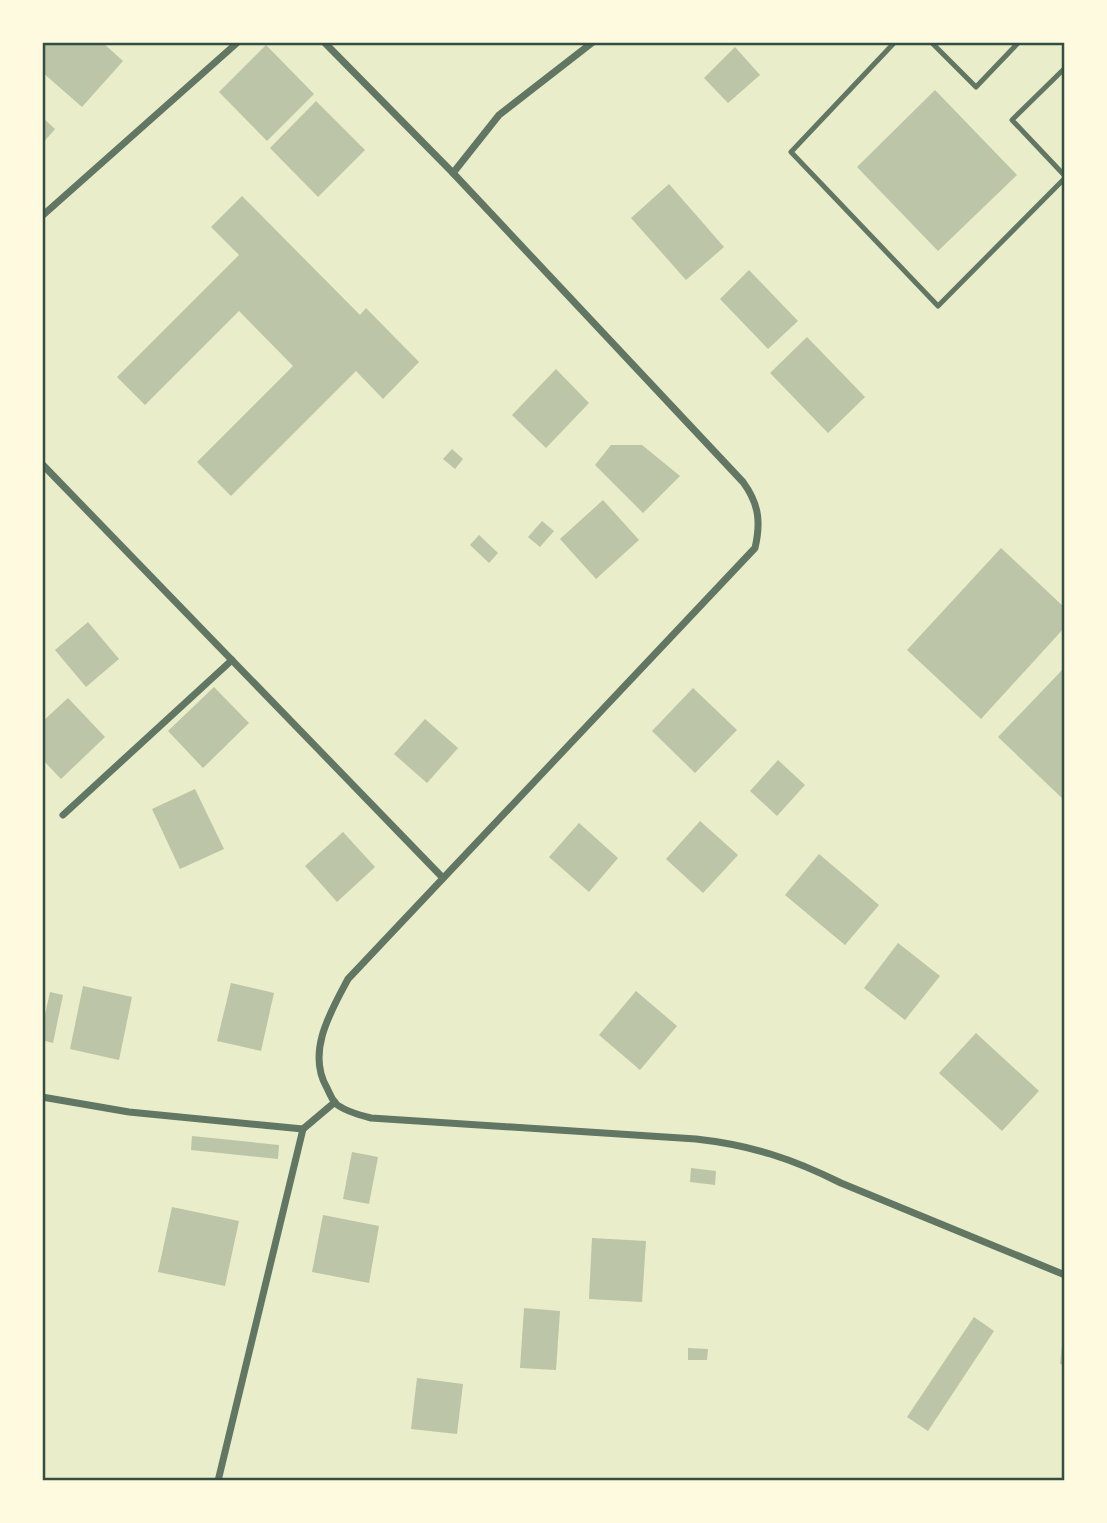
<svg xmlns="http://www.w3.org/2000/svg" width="1107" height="1523" font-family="Figtree,sans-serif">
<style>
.building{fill:#bcc5a7}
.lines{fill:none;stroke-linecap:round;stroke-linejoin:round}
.service{stroke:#617663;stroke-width:5}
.minor{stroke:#617663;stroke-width:7}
.neatline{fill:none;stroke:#344e41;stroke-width:2.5}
</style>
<rect width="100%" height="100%" fill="#e9edc9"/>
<g class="building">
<path d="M42,42h60l21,19 -41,46 -40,-35z"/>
<path d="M266,45l48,49 -47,47 -48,-49z"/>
<path d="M735,47l25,28 -32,28 -24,-25z"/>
<path d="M935,90l82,85 -79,76 -81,-84z"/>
<path d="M316,101l49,49 -47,47 -48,-49z"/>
<path d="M42,117l13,12 -13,15z"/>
<path d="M669,184l55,63 -38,33 -55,-62z"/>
<path d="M242,196l118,119 6,-7 53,54 -36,37 -27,-28 -125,125 -34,-34 96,-96 -54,-55 -94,94 -28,-28 122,-122 -28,-28z"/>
<path d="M749,270l49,51 -30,28 -48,-50z"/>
<path d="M807,337l58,60 -37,36 -58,-60z"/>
<path d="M556,369l33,34 -43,45 -34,-33z"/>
<path d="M611,445h31l38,31 -37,37 -48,-48z"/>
<path d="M452,449l11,10 -8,10 -12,-10z"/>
<path d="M603,500l36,40 -43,39 -36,-40z"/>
<path d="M542,521l12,10 -14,16 -12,-10z"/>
<path d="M479,535l19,18 -9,10 -19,-18z"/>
<path d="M1001,548l64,60v19l-84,92 -74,-69z"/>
<path d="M88,622l31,37 -33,28 -31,-37z"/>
<path d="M1065,667v134l-67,-64z"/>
<path d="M214,687l35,36 -46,45 -35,-37z"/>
<path d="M693,688l44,42 -42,43 -43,-42z"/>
<path d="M68,698l37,39 -44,42 -19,-20v-37z"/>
<path d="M425,719l33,29 -31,35 -33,-29z"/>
<path d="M778,760l27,25 -28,31 -27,-25z"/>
<path d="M195,789l29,60 -44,20 -28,-60z"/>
<path d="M700,821l38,34 -35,38 -37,-34z"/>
<path d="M579,823l39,35 -29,34 -40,-35z"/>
<path d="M343,832l32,35 -38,35 -32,-36z"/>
<path d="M819,854l60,51 -34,40 -60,-50z"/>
<path d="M898,943l42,33 -35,44 -41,-32z"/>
<path d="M231,983l43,10 -13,58 -44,-10z"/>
<path d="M83,986l49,11 -13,63 -49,-11z"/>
<path d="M636,991l41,35 -37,44 -41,-35z"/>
<path d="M50,992l13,3 -10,48 -11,-3v-12z"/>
<path d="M976,1033l63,58 -37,40 -63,-58z"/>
<path d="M192,1136l87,9 -1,14 -87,-9z"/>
<path d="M352,1152l26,5 -9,47 -26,-5z"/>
<path d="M691,1168l25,3 -1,14 -25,-3z"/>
<path d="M172,1207l67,14 -14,65 -67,-14z"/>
<path d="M323,1215l56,11 -10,57 -57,-11z"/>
<path d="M592,1238l54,3 -4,61 -53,-3z"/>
<path d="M524,1308l36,3 -4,59 -36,-2z"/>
<path d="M974,1317l20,14 -66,100 -21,-14z"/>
<path d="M1063,1336h2v29l-5,-1z"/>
<path d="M688,1348l20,1 -1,11h-19z"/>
<path d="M417,1378l46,6 -6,50 -46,-5z"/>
</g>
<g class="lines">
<g class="service">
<path d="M895,42l-104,110 147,154 127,-128"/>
<path d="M931,42l45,45 43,-45"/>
<path d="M1065,68l-53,52 53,56"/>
</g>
<g class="minor">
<path d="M324,42l129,131 290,309c16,22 18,40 12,66l-407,431c-17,32 -42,73 -21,109 2,4 5,11 8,15 9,8 24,12 36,15l325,21c55,6 97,20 145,44l224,92"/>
<path d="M453,173l46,-58 94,-73"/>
<path d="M42,216l196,-174"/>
<path d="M42,464l401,414"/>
<path d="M63,815l169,-155"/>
<path d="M42,1097l87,15 174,17"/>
<path d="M218,1481l85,-352 32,-27"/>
</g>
</g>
<rect width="1107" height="1523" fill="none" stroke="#fefae0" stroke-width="88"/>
<rect x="44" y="44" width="1019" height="1435" class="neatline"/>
</svg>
